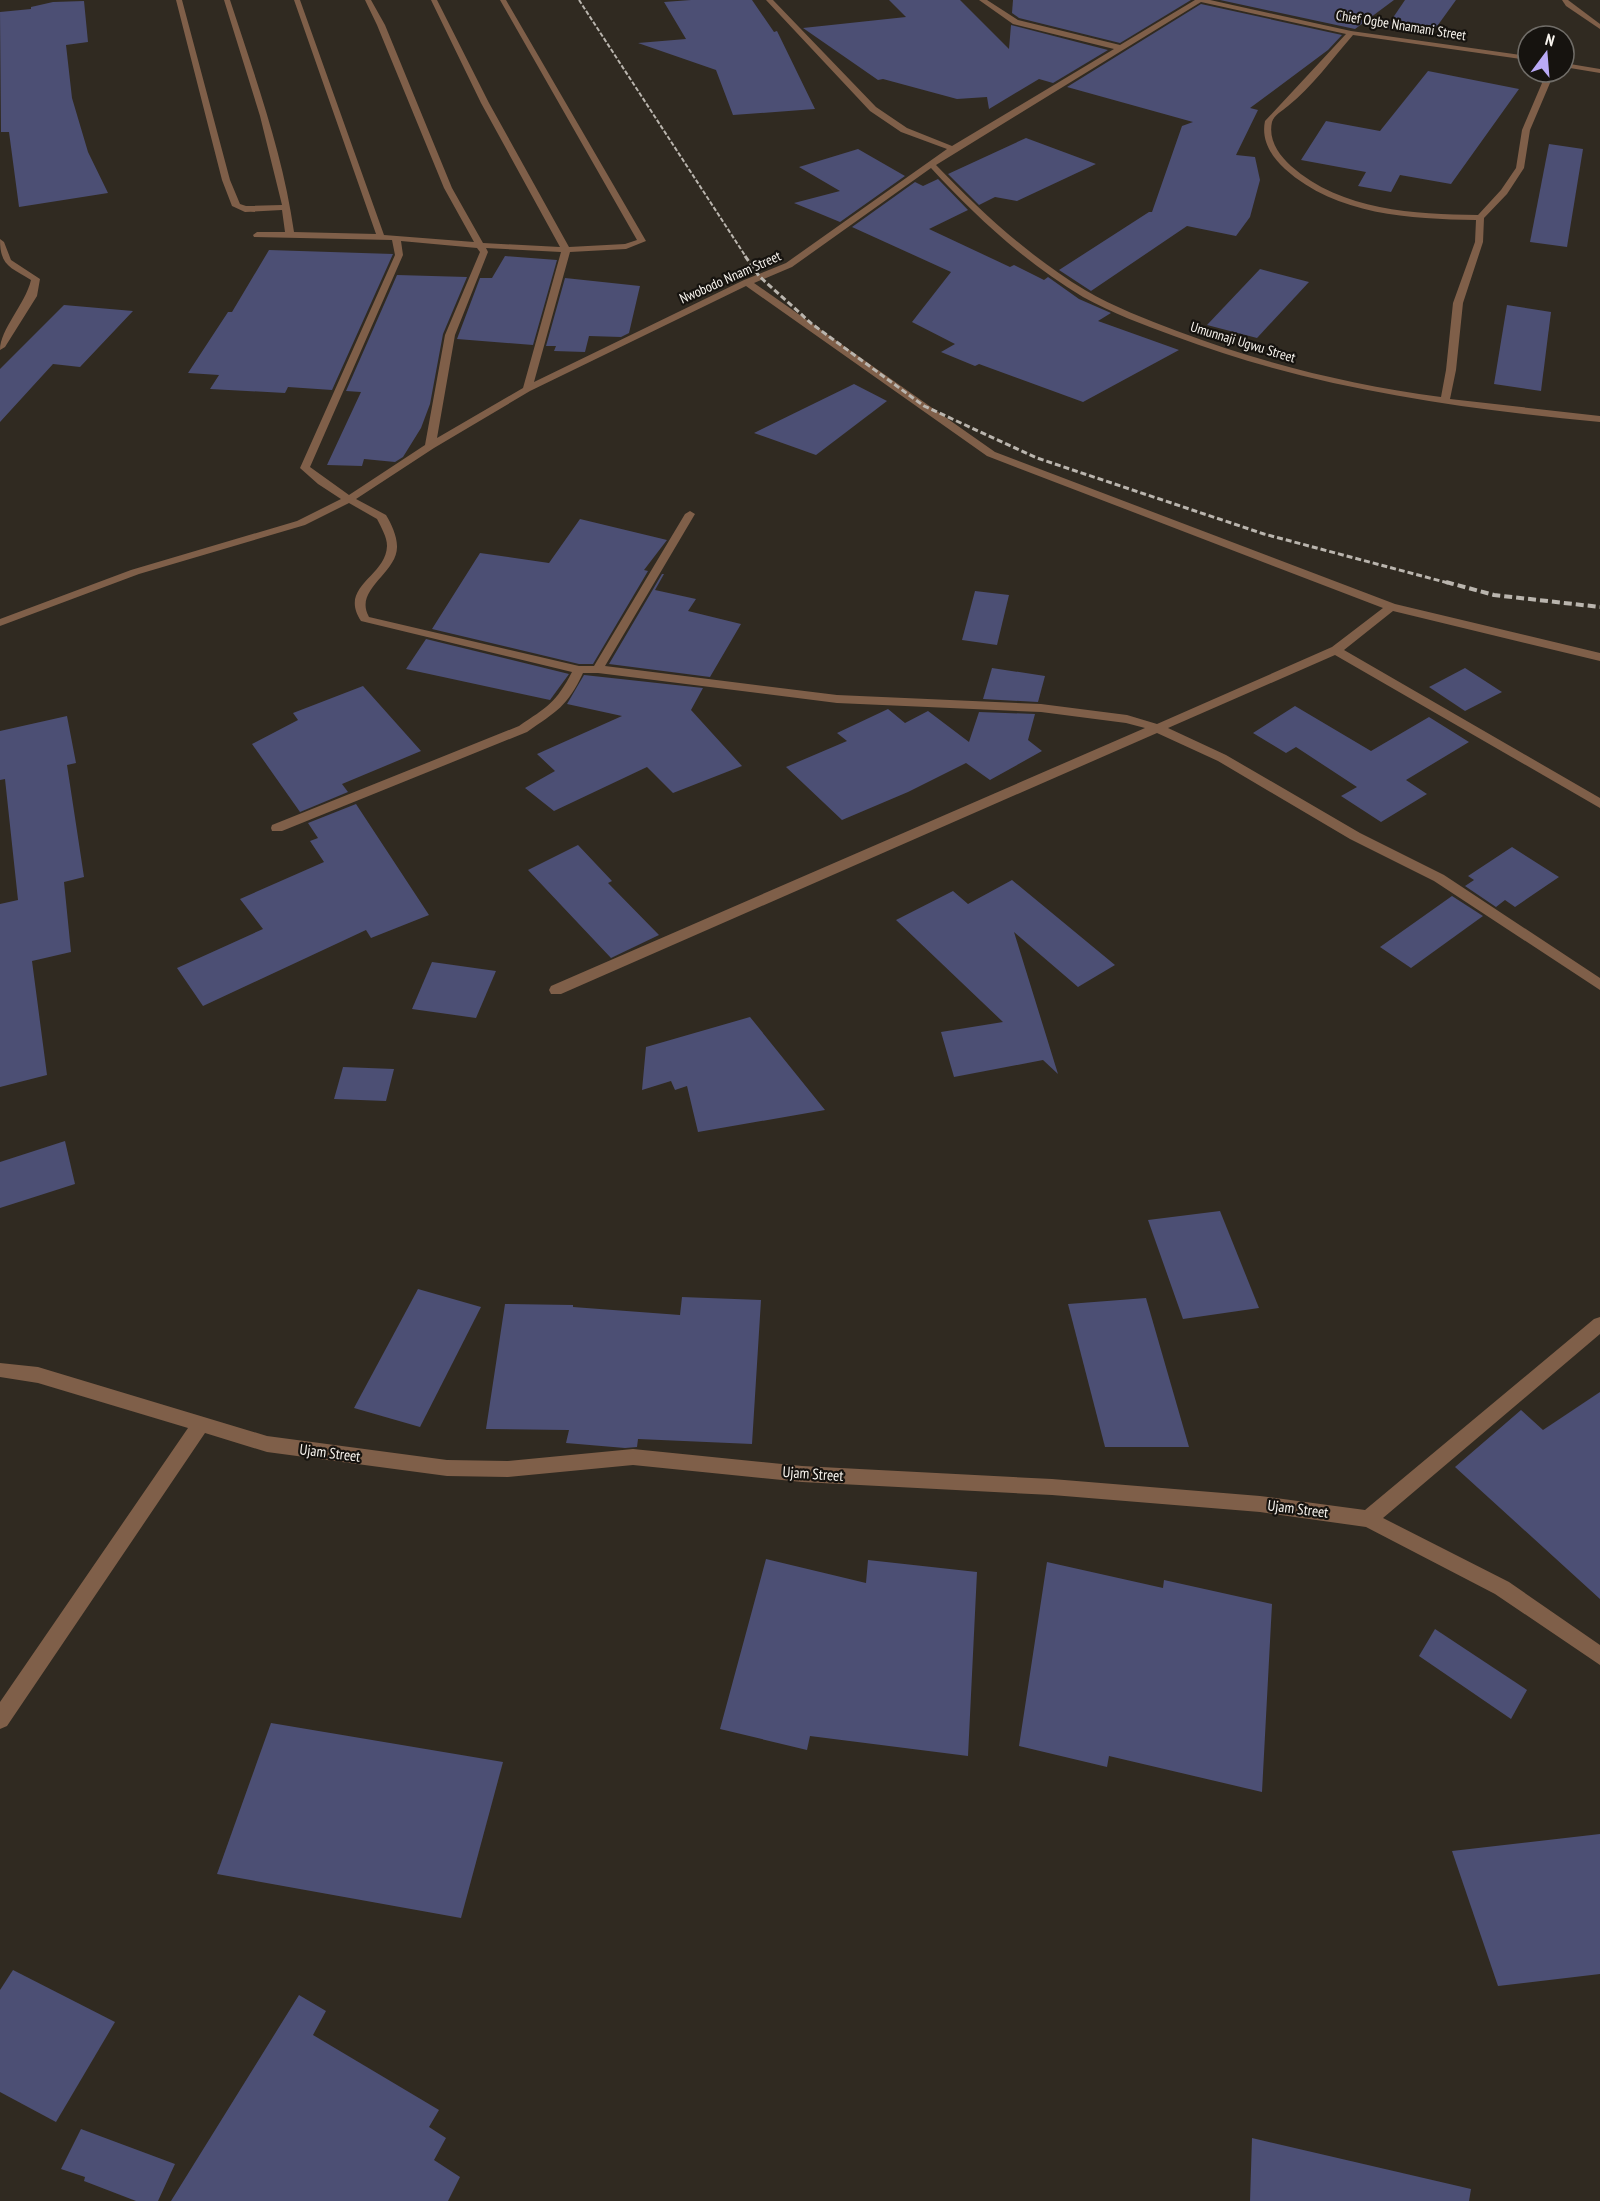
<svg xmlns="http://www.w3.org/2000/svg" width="1600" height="2201" font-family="'PT Sans Narrow',sans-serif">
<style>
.building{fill:#4c4f74}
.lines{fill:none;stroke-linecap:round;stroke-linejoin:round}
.minor{fill:#7f5f49;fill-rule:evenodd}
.rail-far2{stroke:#bab5ae;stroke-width:2;stroke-dasharray:4.5 2;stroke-linecap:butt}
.rail-far1{stroke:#bab5ae;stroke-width:3;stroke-dasharray:6 3;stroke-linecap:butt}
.rail{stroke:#bab5ae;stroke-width:4;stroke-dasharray:8 4;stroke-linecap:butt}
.labels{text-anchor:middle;stroke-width:4.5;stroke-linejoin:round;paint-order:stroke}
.far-street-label{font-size:14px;fill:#f8f4ee;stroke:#16130f}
.street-label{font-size:15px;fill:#f8f4ee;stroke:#16130f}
</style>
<rect width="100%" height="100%" fill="#302a21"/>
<g class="building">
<path d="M691,0h61l22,32 3,-1 38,78 -82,6 -17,-45 -78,-27 48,-4 -22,-37z"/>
<path d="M889,0h71l49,49 2,-24 97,25 -55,33 -14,-4 -50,30 -2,-12 -30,2 -74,-20 -5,1 -75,-52 103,-11z"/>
<path d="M1013,0h178l-71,43 -101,-25 -7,-5z"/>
<path d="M1220,0h174l-39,29z"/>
<path d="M1405,0h51l-26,36 -44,-8z"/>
<path d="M84,1l4,41 -22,3 6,53 16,54 20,41 -89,14 -10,-75h-8l-1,-120 31,-3v-2l22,-5z"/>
<path d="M1201,4l141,31 -14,15 -78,58 8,2 -22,45 19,2 5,23 -10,37 -14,19 -49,-10 -96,65 -32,-21 90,-58h3l30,-86 11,-4 -126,-35z"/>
<path d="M1428,71l91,18 -68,95 -51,-9 -9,17 -33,-6 8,-14 -65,-12 25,-39 54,10z"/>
<path d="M1026,138l70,26 -79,37 -22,-4 -16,8 -31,-31z"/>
<path d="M1549,144l34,5 -16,98 -37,-5z"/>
<path d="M858,149l47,27 -65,46 -46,-19 46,-12 -41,-24z"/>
<path d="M938,179l30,31 -39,19 81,38 4,-2 30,15 4,-3 31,22 32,14 -13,8 81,29 -96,52 -104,-38 -4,2 -34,-14 14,-8 -43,-22 39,-50 -99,-45 63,-45 8,4z"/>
<path d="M269,250l124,4 -61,136 -44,-3 -3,6 -75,-4 9,-14 -31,-2 40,-61h4z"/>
<path d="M505,256l52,4 -24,85 -76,-6 23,-61h12z"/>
<path d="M1260,269l49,13 -52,56 -50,-13z"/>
<path d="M397,275l70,2 -24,57 -13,70 -9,24 -18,29 -8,5 -31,-3 -2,7 -35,-1 34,-73 -15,-1z"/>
<path d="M565,278l75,8 -11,47 -8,4 -32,-1 -4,16 -31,-1 2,-5h-10z"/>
<path d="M64,305l69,6 -53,56 -27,-3 -53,58v-53z"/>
<path d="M1507,305l44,7 -10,79 -47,-7z"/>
<path d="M854,384l33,17 -71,54 -62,-22z"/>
<path d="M580,519l87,21 -23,30 4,1 -55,93h-14l-147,-35 48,-76 69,10z"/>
<path d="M662,574h2l-9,16 41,9 -8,12 53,13 -31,53 -101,-13z"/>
<path d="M975,591l34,4 -12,50 -35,-5z"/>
<path d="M426,639l143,35 -19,26 -144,-31z"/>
<path d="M992,668l53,8 -7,26 -55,-3z"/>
<path d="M1465,668l37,24 -37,19 -36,-24z"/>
<path d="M584,675l119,13 -12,22 51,56 -69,27 -26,-26 -93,44 -29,-23 30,-17 -18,-17 85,-38 -55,-12z"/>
<path d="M363,686l58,65 -79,33 6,8 -48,20 -48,-68 46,-24 -5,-7z"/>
<path d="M1295,706l76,45 58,-34 40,25 -63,38 21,14 -46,28 -40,-26 16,-9 -61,-40 -10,6 -33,-20z"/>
<path d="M888,709l17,14 23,-12 41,31 10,-30 56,2 -7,26 14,11 -52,29 -24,-17 -58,29 -66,28 -56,-53 61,-26 -10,-8z"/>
<path d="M67,716l9,47 -9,2 17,112 -20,5 7,70 -39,9 15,114 -47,12v-183l18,-4 -13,-121 -5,1v-49z"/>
<path d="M356,804l73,111 -58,23 -5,-8 -163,76 -26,-38 86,-39 -23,-30 84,-37 -14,-21 8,-3 -10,-15z"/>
<path d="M578,845l34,36 -4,2 51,52 -48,23 -83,-88z"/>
<path d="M1512,847l47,30 -44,30 -10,-7 -9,7 -31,-21 9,-6 -6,-4z"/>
<path d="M1012,880l103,85 -37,22 -64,-55 44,142 -15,-14 -89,17 -13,-45 62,-10 -107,-102 57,-29 15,13z"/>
<path d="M1452,896l31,20 -72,52 -31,-21z"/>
<path d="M432,962l64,9 -20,47 -64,-9z"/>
<path d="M750,1017l75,93 -127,22 -11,-46 -12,4 -4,-9 -29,9 4,-43z"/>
<path d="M343,1067l51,2 -8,32 -52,-2z"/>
<path d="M65,1141l10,43 -75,24v-46z"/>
<path d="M1220,1211l39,97 -76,11 -35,-99z"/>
<path d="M418,1289l63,18 -61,120 -66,-19z"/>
<path d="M682,1297l79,3 -9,144 -114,-5 -1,8 -12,1 -59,-5 3,-13 -83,-1 19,-125 68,1v2l107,8z"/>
<path d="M1146,1298l43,149h-84l-37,-143z"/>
<path d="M1600,1392v207l-145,-132 66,-57 22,20z"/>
<path d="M766,1559l100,24 2,-23 109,12 -9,184 -158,-20 -3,14 -87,-21z"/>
<path d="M1047,1562l116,26 1,-8 108,24 -10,188 -153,-36 -2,11 -88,-21z"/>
<path d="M1435,1629l92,61 -16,29 -92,-63z"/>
<path d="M271,1723l232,39 -42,156 -244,-44z"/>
<path d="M1600,1834v140l-102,12 -46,-135z"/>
<path d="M13,1970l102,52 -59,100 -56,-30v-102z"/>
<path d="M299,1995l27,16 -13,24 126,75 -10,17 17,11 -12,22 26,17 -12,24h-277z"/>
<path d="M81,2129l94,35 -17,37h-22l-52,-20 1,-4 -24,-8z"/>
<path d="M1252,2138l219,51 -2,12h-219z"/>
</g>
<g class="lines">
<g class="minor">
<path d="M176,0h6l48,180 10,24 6,2 36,-1 -22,-89 -36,-116h6c25,77 53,153 64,232l82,2 -82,-234h6l84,235 90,7 -30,-54 -67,-163 -12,-25h6l14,25 67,163 31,55 77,4 -79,-144 -50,-103h6l52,103 80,144 56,-3 12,-4 -137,-240h6l140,241 -20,8 -56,3 -36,130 210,-102 42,-17 161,-114 -46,-17 -31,-21 -104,-111h7l103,107 31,21 45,18 162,-97 -101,-25 -34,-24h8l31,20 102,25 75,-45h15l141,31 177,25v4l-175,-25c-21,24 -41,52 -65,71 -6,5 -14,9 -16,16 -4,18 7,33 19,44 51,45 123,48 187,49l23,-25 15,-22 6,-38 20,-47v-11h8v11l-20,47 -6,38 -17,26 -23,24 -1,24 -20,61 -7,67 -6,29 150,17v6c-145,-14 -289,-34 -426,-86 -30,-11 -62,-23 -91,-39 -57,-34 -107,-80 -152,-129l-139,99 -38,16 241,169 400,152 205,49v8l-207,-50 -49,39 256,148v10l-265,-153 -167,73 58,27 134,78 84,42 156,103v12l-166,-109 -84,-42 -132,-78 -61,-28 -596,261h-10l-2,-4 2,-4 594,-258 -19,-5 -85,-11 -204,-9 -239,-30h-15c-16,34 -26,38 -56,59l-245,99h-10l-1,-3 1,-3 247,-99c28,-19 37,-23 53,-54l-211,-51c-23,-35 25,-44 26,-75 0,-9 -6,-19 -10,-27l-28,-16 -44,22 -166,49 -139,52v-7l131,-49 166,-49 44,-22 -23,-15 -18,-16 95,-213 -3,-15 -138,-3 -1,-2 4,-3h28l-3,-22 -37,2 -13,-6 -10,-26zM1201,2l145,32 -81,87c-4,19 6,35 20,48 51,46 125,50 191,51l-1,22 -22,61 -7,67 -5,27c-91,-12 -179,-34 -264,-66 -31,-12 -63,-24 -92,-41 -55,-33 -104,-78 -149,-125zM401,241l76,7 3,4 -35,83 -20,110 -76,50 -39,-28 93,-212zM486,248l75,4 -38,136 -86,50 18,-103 33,-83zM746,286l241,170 396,152 -51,39 -175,77 -30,-9 -86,-11 -204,-9 -232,-29 90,-152 -5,-3 -5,3 -91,152h-15l-210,-49c-16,-28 29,-44 28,-71 0,-10 -6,-23 -11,-31l-30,-16 78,-51 96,-57z"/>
<path d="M1562,0h6l32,24v5l-34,-23z"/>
<path d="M1564,63l36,6v4l-36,-6z"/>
<path d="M0,239l4,3 7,18 29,19 -3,17 -32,51 -5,3c0,-21 25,-45 31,-70 -21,-13 -31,-14 -31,-41z"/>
<path d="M1600,1317v17l-217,184 126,64 91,63v20l-105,-71 -129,-67 -106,-15 -208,-17 -250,-13 -169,-17 -125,12 -61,-1 -180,-24 -62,-19 -198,293 -7,3v-27l188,-274 -150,-45 -38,-6v-14l38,4 229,69 180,24 61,1 125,-12 169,17 250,13 208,17 105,14 229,-191z"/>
</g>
<path class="rail-far2" d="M579,0l167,257"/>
<path class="rail-far1" d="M745,256l14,20 53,48 112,82 113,52 227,76 188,50"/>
<path class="rail" d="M1446,582l48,13 106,12"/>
</g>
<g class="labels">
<g class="far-street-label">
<text transform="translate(1401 25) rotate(9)" y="5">Chief Ogbe Nnamani Street</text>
<text transform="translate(730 277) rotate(-24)" y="5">Nwobodo Nnam Street</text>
<text transform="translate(1243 342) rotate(17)" y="5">Umunnaji Ugwu Street</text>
</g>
<g class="street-label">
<text transform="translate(330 1453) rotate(7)" y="5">Ujam Street</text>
<text transform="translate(813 1474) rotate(4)" y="5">Ujam Street</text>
<text transform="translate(1298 1509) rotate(7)" y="5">Ujam Street</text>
</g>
</g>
<g transform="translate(1546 54) rotate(16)"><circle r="28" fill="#16130f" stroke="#706d68" stroke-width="1.5"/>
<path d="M0-4.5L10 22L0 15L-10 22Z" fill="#baaaf6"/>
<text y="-9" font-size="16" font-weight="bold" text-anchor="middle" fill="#f8f4ee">N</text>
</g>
</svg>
